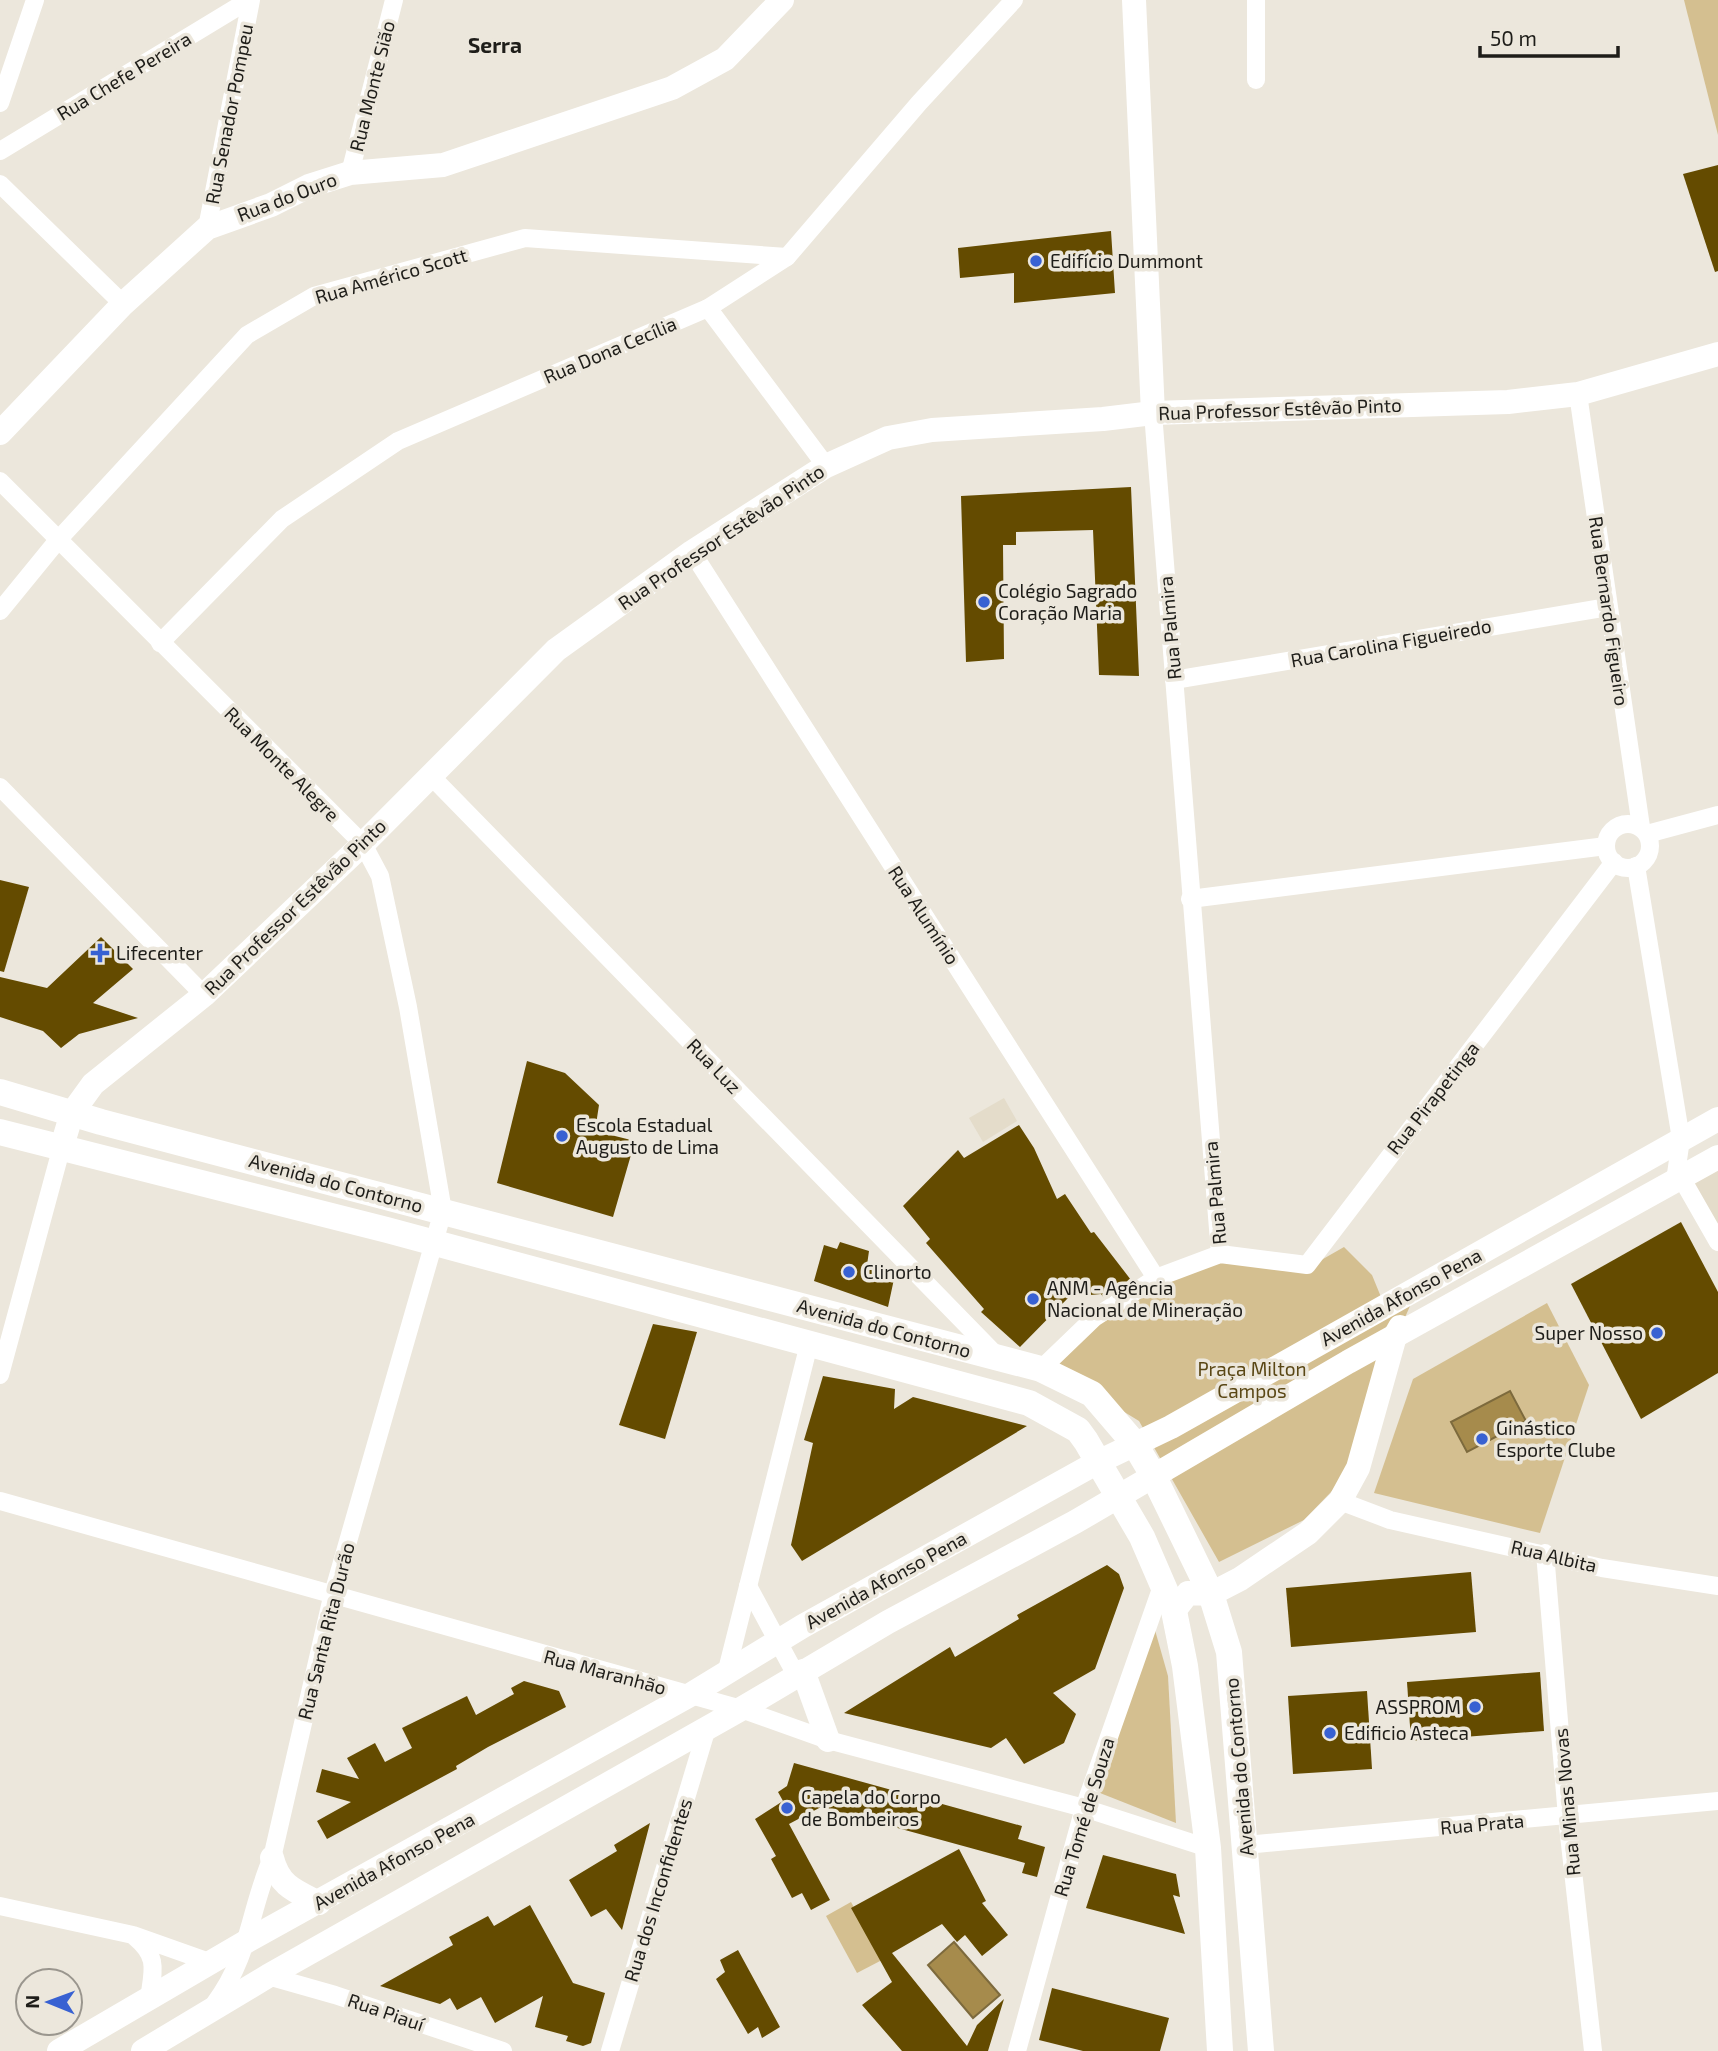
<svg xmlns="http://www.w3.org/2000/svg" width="1718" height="2051" font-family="'Exo 2',sans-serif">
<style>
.built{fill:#e4dcca}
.green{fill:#d4bf90}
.water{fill:#a68b4c;stroke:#7d6a3d;stroke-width:2}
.building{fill:#644b00}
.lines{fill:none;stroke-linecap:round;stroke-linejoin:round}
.street{stroke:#fff;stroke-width:18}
.secondary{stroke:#fff;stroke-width:24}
.primary{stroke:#fff;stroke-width:26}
.poi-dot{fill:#3861d2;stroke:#ece7dc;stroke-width:2.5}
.labels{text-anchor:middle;stroke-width:7;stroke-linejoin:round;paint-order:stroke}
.street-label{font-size:19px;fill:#1e1d19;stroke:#ece7dc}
.poi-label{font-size:19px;fill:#1e1d19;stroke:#ece7dc;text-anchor:start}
.park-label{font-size:19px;fill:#5a4715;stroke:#ece7dc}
.neighbourhood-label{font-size:21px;font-weight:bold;fill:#1e1d19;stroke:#ece7dc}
</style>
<rect width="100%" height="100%" fill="#ece7dc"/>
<g class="built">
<path d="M1004,1098l13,23 -34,21 -14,-24z"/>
<path d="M1718,1170v72l-36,-63z"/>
</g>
<g class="green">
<path d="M1684,0h34v135z"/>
<path d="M1344,1247l28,28 9,22 44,-25 -52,118 -20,73 -21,28 -28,29 -85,42 -80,-141 -88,-54 43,-47 62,-39 64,-24 89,10z"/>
<path d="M1547,1303l42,82 -49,148 -166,-40 39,-114z"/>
<path d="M1153,1623l15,53 8,147 -76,-30z"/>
<path d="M851,1902l31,58 -25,13 -31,-57z"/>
</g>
<g class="water">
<path d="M1510,1391l16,30 -59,31 -16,-30z"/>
<path d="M954,1942l46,53 -27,23 -45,-53z"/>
</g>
<g class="building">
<path d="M1718,165v106l-3,1 -32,-98z"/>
<path d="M1111,231l4,62 -101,10v-30l-54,5 -2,-30z"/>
<path d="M1131,487l8,189 -40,-1 -6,-145 -77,2v13h-13l1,114 -38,3 -5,-166z"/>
<path d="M0,880l29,7 -25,85 -4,-1z"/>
<path d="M101,937l32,32 -40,34 45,15 -59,16 -18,14 -18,-17 -43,-14v-40l47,11z"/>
<path d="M527,1061l38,12 34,32 -4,26 40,10 -22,76 -116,-34z"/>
<path d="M1019,1125l15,23 23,51 8,-5 26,39 3,-1 37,48 -27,18 -3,-4 -32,3 -49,50 -39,-35 3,-3 -58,-66 4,-4 -27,-33 55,-56 6,8z"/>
<path d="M1681,1222l37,70v81l-77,46 -70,-135z"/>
<path d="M840,1242l29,9 -2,14 27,14 -6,28 -74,-26 10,-36 13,4z"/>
<path d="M653,1324l44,8 -32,107 -46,-14z"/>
<path d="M823,1376l72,13 -1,20 19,-12 114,29 -225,135 -11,-16 22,-102 -9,-3z"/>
<path d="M1107,1565l12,9 5,14 -29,81 -42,24 23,21 -12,29 -40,21 -18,-26 -15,10 -147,-35 106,-66 5,10 64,-38 -2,-4z"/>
<path d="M1471,1572l5,60 -185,15 -5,-59z"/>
<path d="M1540,1672l4,59 -133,10 -4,-59z"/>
<path d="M524,1681l35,10 7,16 -78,40 -32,19 1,3 -130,70 -10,-18 34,-19 -35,-10 6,-23 37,10 -12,-21 28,-15 10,19 27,-14 -10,-20 65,-32 9,19 38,-21 -3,-6z"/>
<path d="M1367,1691l5,78 -79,5 -5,-78z"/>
<path d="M794,1763l228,63 -4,13 27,8 -8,30 -15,-4 3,-10 -204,-56 -32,17 41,76 -19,10 -9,-17 -10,5 -21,-39 5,-3 -21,-37 28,-18 -5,-9 9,-6z"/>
<path d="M650,1823l-28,107 -16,-21 -15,8 -22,-37 48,-29 -3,-6z"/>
<path d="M959,1849l27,52 -4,2 26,32 -26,21 -17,-21 -8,7 -15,-18 -50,29 75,93 10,-21 27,-26 -16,52h-86l-40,-46 30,-23 -41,-74z"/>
<path d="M1103,1855l73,19 4,23 -7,-2 12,39 -99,-26z"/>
<path d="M530,1905l43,78 32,10 -14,50 -8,3 -17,-5 2,-5 -33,-9 8,-31 -48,27 -14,-26 -24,13 -7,-12 -10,6 -60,-18 73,-41 -4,-8 39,-21 6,10z"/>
<path d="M738,1950l42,77 -18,11 -4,-11 -10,7 -32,-55 9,-7 -5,-12z"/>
<path d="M1052,1988l117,30 -9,33h-77l-44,-11z"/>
</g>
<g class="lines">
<g class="street">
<path d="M1256,0v80"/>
<path d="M0,103l35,-103"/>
<path d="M0,151l249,-151"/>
<path d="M350,173l44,-173"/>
<path d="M0,184l123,120"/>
<path d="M207,228l44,-228"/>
<path d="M708,308l118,158"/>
<path d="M1578,394l63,433"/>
<path d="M1153,413l67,841"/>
<path d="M0,481l363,363 17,32 28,131 35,204 -111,386 -60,261c-23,52 -21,96 -57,145"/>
<path d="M692,552l464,726"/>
<path d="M0,611l58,-71 189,-205 67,-39 211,-58 262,19"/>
<path d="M160,643l122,-124 116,-78 310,-133 79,-51 132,-154 95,-103"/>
<path d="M1174,680l434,-73"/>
<path d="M430,775l566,580"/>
<path d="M0,787l204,208"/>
<circle cx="1628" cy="846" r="22"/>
<path d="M1647,834l71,-19"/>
<path d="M1636,866l45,273 -6,42"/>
<path d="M1190,899l416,-53"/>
<path d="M1682,1179l36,63"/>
<path d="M1041,1369l53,-51 62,-40 64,-24 87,11 307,-403"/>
<path d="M0,1375l62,-229"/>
<path d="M0,1501l741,208 87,31 256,68 124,40"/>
<path d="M1340,1501l50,19 212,48 116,18"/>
<path d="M1545,1553l22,264 26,234"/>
<path d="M748,1586l48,89"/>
<path d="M726,1674l83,-330"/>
<path d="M1246,1845l472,-44"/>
<path d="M0,1906l133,29 79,28"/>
<path d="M135,1937c24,20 18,33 14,62"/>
<path d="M268,1976l67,19 168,56"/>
<path d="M610,2051l97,-323"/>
<path d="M1017,2051l67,-243 78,-222"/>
</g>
<g class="secondary">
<path d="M1134,0l19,413"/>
<path d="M0,433l123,-129 84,-76 64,-23 38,-19 41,-13 93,-8 229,-77 53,-29 57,-59"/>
<path d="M62,1146l10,-33 21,-29 111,-89 159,-151 193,-194 136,-98 134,-86 62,-28 44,-8 171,-11 50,-6 355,-11 70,-8 140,-40"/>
<path d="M1174,1611l14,-18 23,1 29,-15 68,-46 32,-32 18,-33 37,-132 5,-9"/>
<path d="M803,1671l25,69"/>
<path d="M272,1858c7,28 23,33 47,45"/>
<path d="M59,2051l190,-111 441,-245 113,-69 295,-164 73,-35 547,-308"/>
<path d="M143,2051l125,-75 473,-267 147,-87 187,-100 273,-160 370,-205"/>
</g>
<g class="primary">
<path d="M0,1092l101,30 940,247 51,25 42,49 19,32 58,119 18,58 32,399"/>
<path d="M0,1132l387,98 642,173 49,27 8,11 56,96 32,74 11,55 23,182 12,203"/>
</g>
</g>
<g class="poi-dot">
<circle cx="1036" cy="261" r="7"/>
<circle cx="984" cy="602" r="7"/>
<path d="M96.5 942.5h7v7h7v7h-7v7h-7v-7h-7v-7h7z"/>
<circle cx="562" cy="1136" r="7"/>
<circle cx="849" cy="1272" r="7"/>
<circle cx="1033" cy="1299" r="7"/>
<circle cx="1657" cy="1333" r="7"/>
<circle cx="1482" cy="1439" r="7"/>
<circle cx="1475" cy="1707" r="7"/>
<circle cx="1330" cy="1733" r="7"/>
<circle cx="787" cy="1808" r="7"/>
</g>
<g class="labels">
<g class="street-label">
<text transform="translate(124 76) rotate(-31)" y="7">Rua Chefe Pereira</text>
<text transform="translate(372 86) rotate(-76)" y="7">Rua Monte Sião</text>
<text transform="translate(229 114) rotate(-79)" y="7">Rua Senador Pompeu</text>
<text transform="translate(287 197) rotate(-21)" y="7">Rua do Ouro</text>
<text transform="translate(391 276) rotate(-16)" y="7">Rua Américo Scott</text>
<text transform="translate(610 350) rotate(-23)" y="7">Rua Dona Cecília</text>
<text transform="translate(1280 409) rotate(-2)" y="7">Rua Professor Estêvão Pinto</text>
<text transform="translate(721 537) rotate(-34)" y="7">Rua Professor Estêvão Pinto</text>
<text transform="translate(1609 611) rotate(82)" y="7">Rua Bernardo Figueiro</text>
<text transform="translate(1170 628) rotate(-95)" y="7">Rua Palmira</text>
<text transform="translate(1391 643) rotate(-10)" y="7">Rua Carolina Figueiredo</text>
<text transform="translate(282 764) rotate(45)" y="7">Rua Monte Alegre</text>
<text transform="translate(295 907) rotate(-44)" y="7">Rua Professor Estêvão Pinto</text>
<text transform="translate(924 915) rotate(57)" y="7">Rua Alumínio</text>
<text transform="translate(714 1066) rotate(46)" y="7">Rua Luz</text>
<text transform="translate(1433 1098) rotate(-52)" y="7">Rua Pirapetinga</text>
<text transform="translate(336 1183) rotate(15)" y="7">Avenida do Contorno</text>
<text transform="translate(1215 1193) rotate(-95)" y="7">Rua Palmira</text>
<text transform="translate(1401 1297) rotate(-29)" y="7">Avenida Afonso Pena</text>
<text transform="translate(884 1328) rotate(15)" y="7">Avenida do Contorno</text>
<text transform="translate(1554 1556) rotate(13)" y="7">Rua Albita</text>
<text transform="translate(886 1580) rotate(-29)" y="7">Avenida Afonso Pena</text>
<text transform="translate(326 1631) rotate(-76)" y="7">Rua Santa Rita Durão</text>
<text transform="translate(605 1672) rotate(15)" y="7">Rua Maranhão</text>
<text transform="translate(1239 1767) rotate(-95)" y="7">Avenida do Contorno</text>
<text transform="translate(1567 1802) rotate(-95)" y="7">Rua Minas Novas</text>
<text transform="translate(1084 1817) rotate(-73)" y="7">Rua Tomé de Souza</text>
<text transform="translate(1482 1824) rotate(-5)" y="7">Rua Prata</text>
<text transform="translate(394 1861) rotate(-29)" y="7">Avenida Afonso Pena</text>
<text transform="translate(658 1890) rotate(-73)" y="7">Rua dos Inconfidentes</text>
<text transform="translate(386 2012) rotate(19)" y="7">Rua Piauí</text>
</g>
<g class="poi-label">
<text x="1050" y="268">Edifício Dummont</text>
<text x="998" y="598">Colégio Sagrado<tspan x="998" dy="22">Coração Maria</tspan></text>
<text x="116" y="960">Lifecenter</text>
<text x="576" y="1132">Escola Estadual<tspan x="576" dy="22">Augusto de Lima</tspan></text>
<text x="863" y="1279">Clinorto</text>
<text x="1047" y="1295">ANM - Agência<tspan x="1047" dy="22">Nacional de Mineração</tspan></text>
<text x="1643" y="1340" text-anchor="end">Super Nosso</text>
<text x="1496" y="1435">Ginástico<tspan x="1496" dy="22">Esporte Clube</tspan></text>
<text x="1461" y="1714" text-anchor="end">ASSPROM</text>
<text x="1344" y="1740">Edificio Asteca</text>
<text x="801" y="1804">Capela do Corpo<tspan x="801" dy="22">de Bombeiros</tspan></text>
</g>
<g class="park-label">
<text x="1252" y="1376">Praça Milton<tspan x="1252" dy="22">Campos</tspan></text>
</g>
<g class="neighbourhood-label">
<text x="495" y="53">Serra</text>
</g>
</g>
<g transform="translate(49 2002) rotate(271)"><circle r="33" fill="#ece7dc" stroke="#9a968e" stroke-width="2"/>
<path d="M0-5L12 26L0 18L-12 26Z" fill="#3861d2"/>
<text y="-10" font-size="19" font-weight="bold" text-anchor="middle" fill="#1e1d19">N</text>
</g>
<path d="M1480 46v10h138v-10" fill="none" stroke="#1e1d19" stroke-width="3.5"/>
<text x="1490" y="46" font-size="21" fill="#1e1d19" stroke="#ece7dc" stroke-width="5" paint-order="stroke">50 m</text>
</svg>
